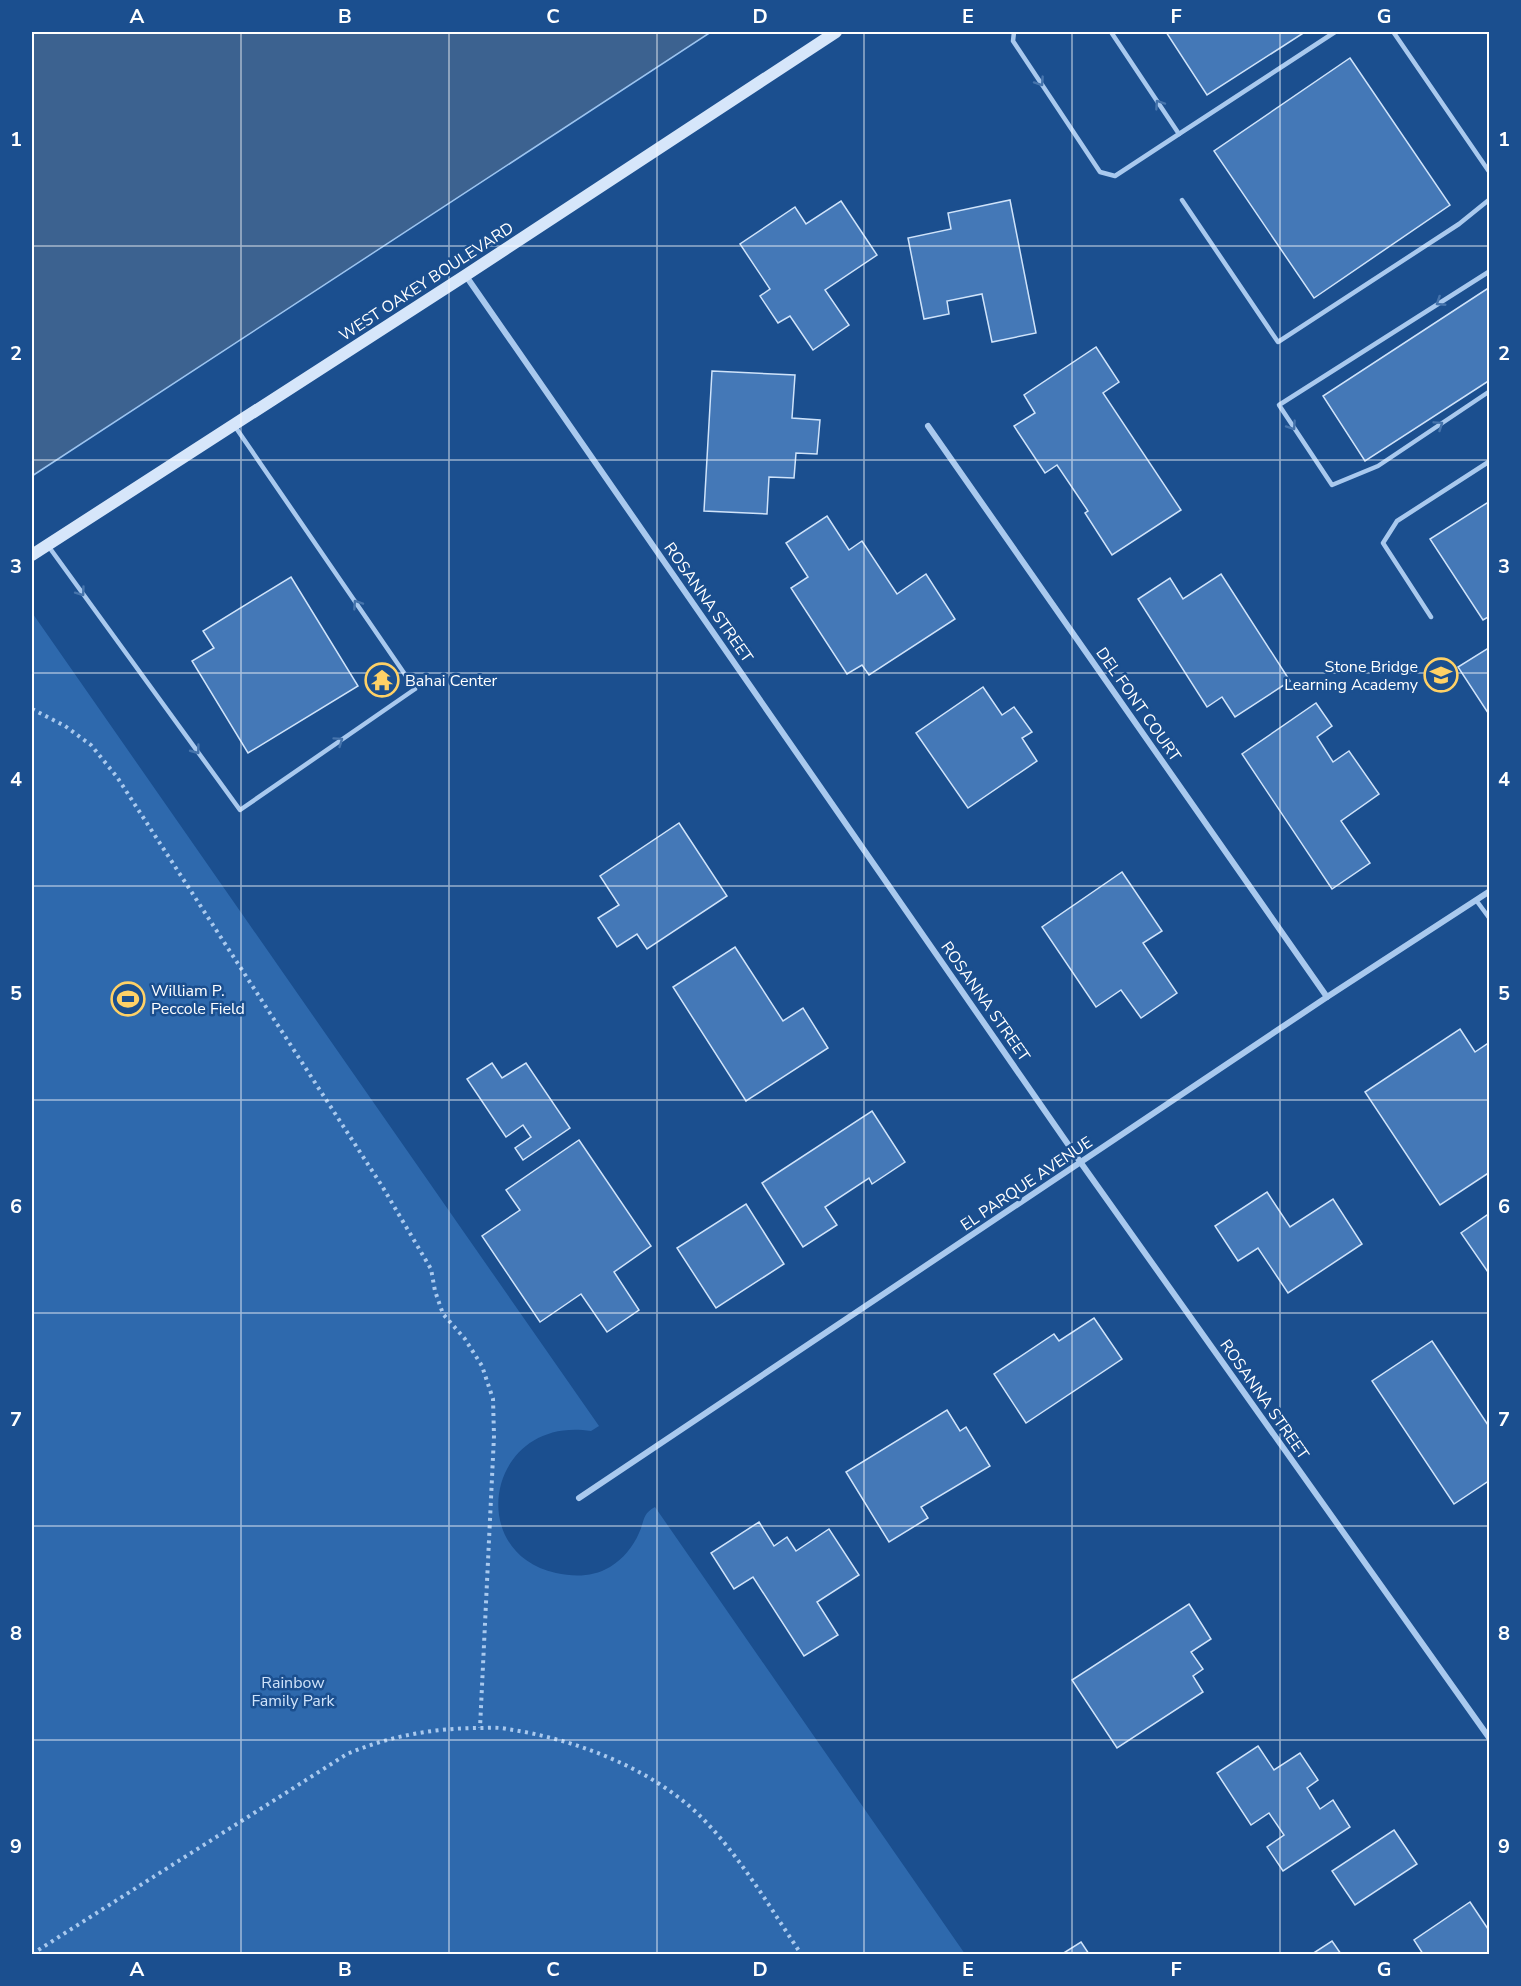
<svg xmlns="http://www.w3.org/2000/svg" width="1521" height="1986" font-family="'Nunito Sans',sans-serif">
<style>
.green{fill:#2e69ad}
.water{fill:#3c6290;stroke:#9cc4f0;stroke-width:1.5}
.building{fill:#4478b7;stroke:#cfe3fa;stroke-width:1.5}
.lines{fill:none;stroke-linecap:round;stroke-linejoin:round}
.path{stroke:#a9c9ee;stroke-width:4;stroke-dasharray:3 4.5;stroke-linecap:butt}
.service{stroke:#a9c9ee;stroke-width:4.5}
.minor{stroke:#a9c9ee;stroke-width:6}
.secondary{stroke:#d6e6fa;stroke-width:12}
.oneway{stroke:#4674ac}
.grid{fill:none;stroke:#fff;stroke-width:1.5;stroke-opacity:0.55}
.labels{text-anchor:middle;stroke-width:5;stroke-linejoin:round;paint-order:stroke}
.street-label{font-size:16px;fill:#fff;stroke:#1b4f8f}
.poi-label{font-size:16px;fill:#fff;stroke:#1b4f8f;text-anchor:start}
.park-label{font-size:16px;fill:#cfe3fa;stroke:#1b4f8f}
.neatline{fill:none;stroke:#fff;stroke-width:2}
.grid-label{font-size:20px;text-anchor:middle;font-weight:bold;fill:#fff}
</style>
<rect width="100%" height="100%" fill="#1b4f8f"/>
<path class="green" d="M33,614l566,812 -8,5c-103,-16 -128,122 -35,142 18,4 37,4 54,-6 13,-8 23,-20 29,-34 6,-13 3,-19 16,-26l310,447h-933v-1339z"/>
<path class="water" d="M32,32h679l-679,444z"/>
<g class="building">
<path d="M1166,32h139l-98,63z"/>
<path d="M1350,58l100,147 -136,93 -100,-147z"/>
<path d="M1010,200l26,133 -44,9 -10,-48 -35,7 2,13 -25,5 -16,-81 43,-9 -3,-16z"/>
<path d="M841,201l36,54 -52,35 24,35 -36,25 -23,-34 -12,7 -18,-27 10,-7 -30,-45 55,-37 11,17z"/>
<path d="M1490,287v93l-125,81 -42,-65z"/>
<path d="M1096,347l23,35 -16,11 78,117 -69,45 -27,-42 3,-2 -31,-46 -12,8 -31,-47 21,-13 -11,-18z"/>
<path d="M712,371l83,4 -3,43 28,2 -3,34 -21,-1 -2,25 -25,-1 -2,37 -63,-3z"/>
<path d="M1490,501v115l-7,4 -53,-81z"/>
<path d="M827,516l22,34 13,-9 35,53 29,-20 29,45 -86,56 -7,-10 -15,9 -56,-86 17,-11 -22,-34z"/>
<path d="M1221,574l69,107 -55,36 -13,-20 -15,10 -69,-108 32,-21 13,21z"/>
<path d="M291,577l67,109 -110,67 -56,-92 22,-13 -11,-17z"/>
<path d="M1490,647v69l-32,-49z"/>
<path d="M983,687l19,28 12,-8 18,25 -10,6 15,23 -69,47 -52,-75z"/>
<path d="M1316,703l16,23 -15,11 16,25 16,-11 30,43 -38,27 29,42 -38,26 -90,-135z"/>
<path d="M679,823l48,73 -80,53 -10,-15 -20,13 -19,-29 21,-13 -19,-29z"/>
<path d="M1122,872l40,59 -19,12 34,50 -36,25 -20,-28 -25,17 -54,-80z"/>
<path d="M735,947l48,74 20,-13 25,40 -82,53 -73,-114z"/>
<path d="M1460,1029l15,23 15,-10v130l-50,33 -75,-113z"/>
<path d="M492,1063l10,15 24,-15 44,65 -47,32 -8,-12 16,-11 -8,-12 -17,12 -39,-58z"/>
<path d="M872,1111l33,51 -33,22 -3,-6 -44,29 12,18 -34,22 -41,-64z"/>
<path d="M579,1140l72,106 -37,26 25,38 -32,22 -26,-38 -41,28 -58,-86 38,-26 -14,-20z"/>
<path d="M1267,1192l23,35 43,-28 29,45 -74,49 -30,-45 -20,13 -23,-35z"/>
<path d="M746,1204l38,60 -68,44 -39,-60z"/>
<path d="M1490,1213v62l-29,-42z"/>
<path d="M1094,1318l28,41 -96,64 -32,-49 60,-40 5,7z"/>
<path d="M1432,1341l58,87v52l-36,24 -82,-123z"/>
<path d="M947,1410l13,21 6,-4 24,39 -69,41 7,11 -39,24 -43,-70z"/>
<path d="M759,1522l15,24 13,-9 9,14 33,-22 30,46 -42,27 21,33 -34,21 -51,-79 -19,12 -23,-36z"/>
<path d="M1189,1604l22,35 -20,13 12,17 -10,7 10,16 -86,56 -45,-68z"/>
<path d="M1258,1746l16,24 26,-17 18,27 -11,8 13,21 13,-9 17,27 -67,44 -16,-24 17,-12 -15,-22 -18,12 -34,-52z"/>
<path d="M1394,1830l23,34 -62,41 -23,-34z"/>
<path d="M1470,1902l20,30v22h-67l-9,-14z"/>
<path d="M1332,1941l9,13h-29z"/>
<path d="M1081,1942l8,12h-27z"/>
</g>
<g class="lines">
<g class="path">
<path d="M32,709l33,17 26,19 26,32 265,409 49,83 4,22 8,23 22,25 17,27 11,33 1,37 -14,292"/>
<path d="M32,1954l315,-200c42,-18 87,-26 133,-26 9,0 18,-1 27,1 69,10 150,41 199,93 37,39 65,87 95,132"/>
</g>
<g class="service">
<path d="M1014,32l-1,9 87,131 15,4 64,-42 -68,-102"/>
<path d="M1394,33l96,140"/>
<path d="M1179,134l156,-102"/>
<path d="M1182,200l96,142 181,-118 31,-25"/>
<path d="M1490,271l-211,134 53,80 46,-19 112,-75"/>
<path d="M49,547l191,263 175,-121 -181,-264"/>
<path d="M1431,617l-48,-74 14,-22 93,-60"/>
<path d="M1476,900l14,19"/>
</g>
<g class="minor">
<path d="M466,276l615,887 409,576"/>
<path d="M928,426l399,571"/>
<path d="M579,1498l748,-501 163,-106"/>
</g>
<path class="secondary" d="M32,555l434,-280 370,-243"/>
</g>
<defs><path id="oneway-chevron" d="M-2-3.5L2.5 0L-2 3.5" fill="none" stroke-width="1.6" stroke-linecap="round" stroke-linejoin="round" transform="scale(1.5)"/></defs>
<g class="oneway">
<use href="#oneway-chevron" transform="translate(1040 82) rotate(56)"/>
<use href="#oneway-chevron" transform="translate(1159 104) rotate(-124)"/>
<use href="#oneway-chevron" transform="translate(1440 302) rotate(147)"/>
<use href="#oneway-chevron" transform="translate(1439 425) rotate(-34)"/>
<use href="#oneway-chevron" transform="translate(1292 426) rotate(56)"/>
<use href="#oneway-chevron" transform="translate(81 592) rotate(54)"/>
<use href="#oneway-chevron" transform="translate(357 604) rotate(-124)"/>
<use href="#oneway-chevron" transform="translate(339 741) rotate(-35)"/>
<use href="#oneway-chevron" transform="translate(196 750) rotate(53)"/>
</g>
<path class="grid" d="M241,32v1922M449,32v1922M657,32v1922M864,32v1922M1072,32v1922M1280,32v1922M32,246h1458M32,460h1458M32,673h1458M32,886h1458M32,1100h1458M32,1313h1458M32,1526h1458M32,1740h1458"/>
<defs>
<g id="school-ring" transform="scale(1.725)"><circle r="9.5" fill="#1b4f8f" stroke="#ffd166" stroke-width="1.5"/><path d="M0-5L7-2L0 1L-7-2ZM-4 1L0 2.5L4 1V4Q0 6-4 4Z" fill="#ffd166"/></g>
<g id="temple-ring" transform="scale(1.725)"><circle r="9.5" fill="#1b4f8f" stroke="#ffd166" stroke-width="1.5"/><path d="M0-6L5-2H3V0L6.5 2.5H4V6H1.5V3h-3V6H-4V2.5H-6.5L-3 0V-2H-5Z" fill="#ffd166"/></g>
<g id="stadium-ring" transform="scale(1.725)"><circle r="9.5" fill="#1b4f8f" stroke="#ffd166" stroke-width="1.5"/><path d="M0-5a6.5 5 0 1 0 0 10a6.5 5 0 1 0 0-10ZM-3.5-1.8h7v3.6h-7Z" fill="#ffd166"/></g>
</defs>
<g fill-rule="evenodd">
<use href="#school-ring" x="1441" y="675"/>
<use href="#temple-ring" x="382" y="680"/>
<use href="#stadium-ring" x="128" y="999"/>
</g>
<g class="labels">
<g class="street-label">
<text transform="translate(426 281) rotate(-33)" y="6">WEST OAKEY BOULEVARD</text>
<text transform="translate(709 602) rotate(55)" y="6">ROSANNA STREET</text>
<text transform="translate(1139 704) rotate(55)" y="6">DEL FONT COURT</text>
<text transform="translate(986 1001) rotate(55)" y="6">ROSANNA STREET</text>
<text transform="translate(1026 1183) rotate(-34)" y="6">EL PARQUE AVENUE</text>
<text transform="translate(1265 1399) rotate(55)" y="6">ROSANNA STREET</text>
</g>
<g class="poi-label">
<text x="1418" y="672" text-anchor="end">Stone Bridge<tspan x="1418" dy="18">Learning Academy</tspan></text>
<text x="405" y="686">Bahai Center</text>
<text x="151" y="996">William P.<tspan x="151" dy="18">Peccole Field</tspan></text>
</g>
<g class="park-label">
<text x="293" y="1688">Rainbow<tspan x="293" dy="18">Family Park</tspan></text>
</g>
</g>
<rect width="1521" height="1986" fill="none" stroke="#1b4f8f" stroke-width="66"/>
<rect x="33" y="33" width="1455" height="1920" class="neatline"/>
<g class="grid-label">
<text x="137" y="23">A</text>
<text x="345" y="23">B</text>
<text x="553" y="23">C</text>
<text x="760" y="23">D</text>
<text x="968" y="23">E</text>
<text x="1176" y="23">F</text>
<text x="1384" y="23">G</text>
<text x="16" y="146">1</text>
<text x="1504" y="146">1</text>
<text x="16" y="360">2</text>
<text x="1504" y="360">2</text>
<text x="16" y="573">3</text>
<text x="1504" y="573">3</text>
<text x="16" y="786">4</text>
<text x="1504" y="786">4</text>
<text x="16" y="1000">5</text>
<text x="1504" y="1000">5</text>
<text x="16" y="1213">6</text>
<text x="1504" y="1213">6</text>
<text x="16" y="1426">7</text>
<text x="1504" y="1426">7</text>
<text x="16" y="1640">8</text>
<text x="1504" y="1640">8</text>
<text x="16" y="1853">9</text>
<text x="1504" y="1853">9</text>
<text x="137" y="1976">A</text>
<text x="345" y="1976">B</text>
<text x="553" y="1976">C</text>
<text x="760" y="1976">D</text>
<text x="968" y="1976">E</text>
<text x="1176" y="1976">F</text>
<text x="1384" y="1976">G</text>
</g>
</svg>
